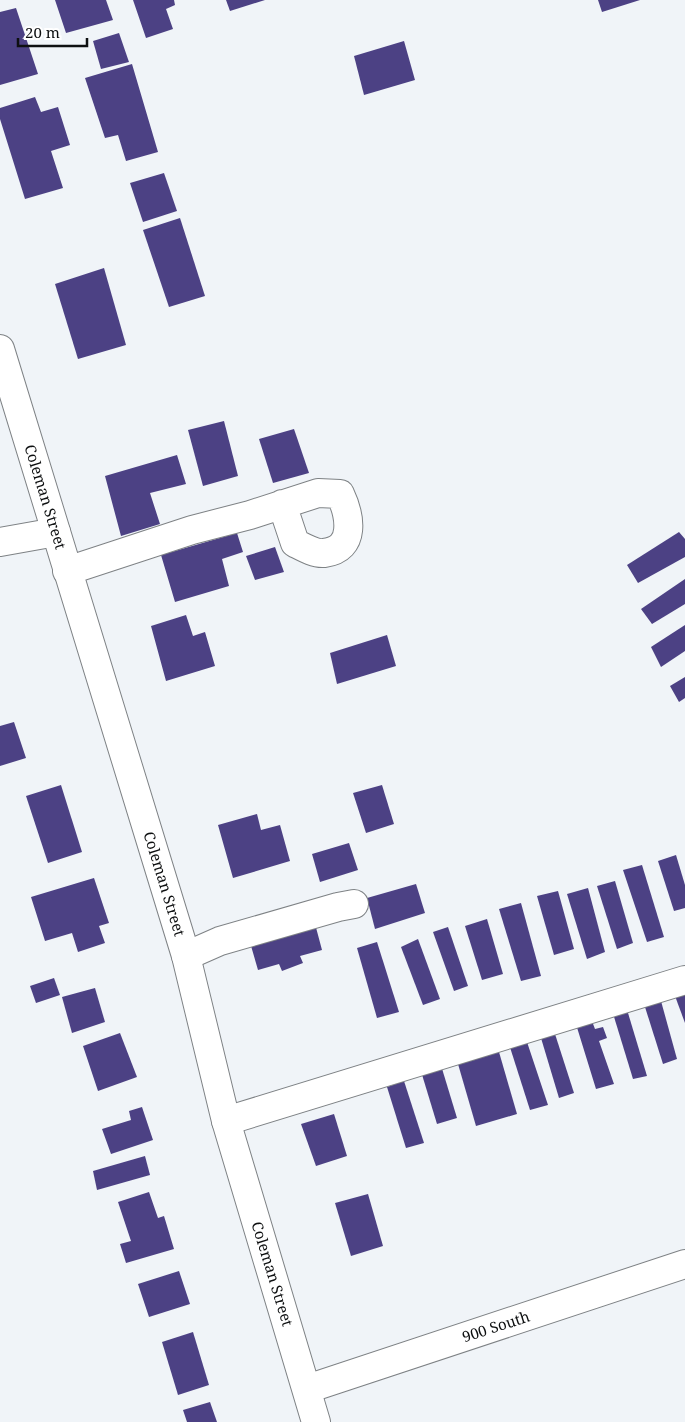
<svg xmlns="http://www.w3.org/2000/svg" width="685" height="1422" font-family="'Noto Serif',serif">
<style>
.building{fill:#4c4184}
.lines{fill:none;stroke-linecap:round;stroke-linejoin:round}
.minor-casing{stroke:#7e8285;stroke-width:30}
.minor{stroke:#fff;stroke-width:28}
.labels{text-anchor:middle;stroke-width:5;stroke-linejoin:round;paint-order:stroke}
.street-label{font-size:15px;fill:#0e1011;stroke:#fff}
</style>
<rect width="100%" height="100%" fill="#f0f4f8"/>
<g class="building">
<path d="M55,0h51l7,20 -47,13z"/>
<path d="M133,0h41l1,5 -9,4 7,20 -27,9z"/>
<path d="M226,0h39l-35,11z"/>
<path d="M598,0h42l-38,12z"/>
<path d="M16,8l22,66 -38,11v-73z"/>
<path d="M119,33l10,29 -28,7 -8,-28z"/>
<path d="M404,41l11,39 -51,15 -10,-39z"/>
<path d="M132,64l26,88 -32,9 -8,-26 -13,3 -20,-60z"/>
<path d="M35,97l6,15 17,-5 12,38 -19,6 12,37 -38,11 -25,-80v-11z"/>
<path d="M164,173l13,38 -34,11 -13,-39z"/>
<path d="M180,218l25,78 -36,11 -26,-77z"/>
<path d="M104,268l22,77 -48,14 -23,-75z"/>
<path d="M224,421l14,55 -35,10 -15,-56z"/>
<path d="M294,429l15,44 -36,10 -14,-44z"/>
<path d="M177,455l9,29 -36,9 10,31 -39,12 -16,-60z"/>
<path d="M679,532l6,7v18l-47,26 -11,-18z"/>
<path d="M237,533l6,19 -21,7 7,27 -54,16 -14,-47z"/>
<path d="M275,547l9,25 -29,8 -9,-24z"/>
<path d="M685,579v25l-33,20 -11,-15z"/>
<path d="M186,615l7,21 12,-4 10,34 -49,15 -15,-55z"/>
<path d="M685,625v26l-24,16 -10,-20z"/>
<path d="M387,635l9,31 -59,18 -7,-31z"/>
<path d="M685,677v21l-6,4 -9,-16z"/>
<path d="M14,722l12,36 -26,8v-40z"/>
<path d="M61,785l21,67 -34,11 -22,-67z"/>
<path d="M382,785l12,39 -28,9 -13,-40z"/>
<path d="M257,814l4,16 19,-5 10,36 -57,17 -15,-53z"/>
<path d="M349,843l9,27 -38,12 -8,-28z"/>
<path d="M676,855l9,30v23l-11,3 -16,-50z"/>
<path d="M642,865l22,72 -17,5 -24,-72z"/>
<path d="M94,878l15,45 -10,3 6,17 -27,9 -6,-19 -27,8 -14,-44z"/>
<path d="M615,881l18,62 -16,6 -20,-63z"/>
<path d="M416,884l9,29 -50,16 -8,-31z"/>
<path d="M588,888l17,64 -18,7 -20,-65z"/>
<path d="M558,891l16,58 -20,6 -17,-59z"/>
<path d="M521,903l20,73 -20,5 -22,-72z"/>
<path d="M487,919l16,55 -21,6 -17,-54z"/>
<path d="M314,920l8,30 -22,6 3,7 -21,8 -3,-7 -21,6 -9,-31z"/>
<path d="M448,927l20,59 -14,5 -21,-59z"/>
<path d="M418,939l22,60 -17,6 -22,-58z"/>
<path d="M377,942l22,70 -22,6 -20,-70z"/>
<path d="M54,978l6,17 -24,8 -6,-17z"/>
<path d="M95,988l10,34 -33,11 -10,-36z"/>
<path d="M685,993v30l-10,-27z"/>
<path d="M661,1001l16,58 -14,5 -18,-57z"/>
<path d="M625,1003l22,73 -14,3 -22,-72z"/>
<path d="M590,1016l5,13 8,-2 4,11 -8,3 15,43 -18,5 -21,-68z"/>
<path d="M120,1033l17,44 -39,14 -15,-45z"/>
<path d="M555,1034l19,59 -15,5 -18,-60z"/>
<path d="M525,1036l23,69 -18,5 -22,-69z"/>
<path d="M499,1052l18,62 -41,12 -18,-62z"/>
<path d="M440,1062l17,56 -20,6 -17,-56z"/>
<path d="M404,1081l20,62 -18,5 -19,-61z"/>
<path d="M142,1107l11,33 -42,14 -9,-25 29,-9 -2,-9z"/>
<path d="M334,1114l13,42 -31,10 -15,-42z"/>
<path d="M145,1156l5,19 -53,15 -4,-19z"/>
<path d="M149,1192l9,26 6,-2 10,33 -48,14 -6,-19 11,-3 -13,-39z"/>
<path d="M368,1194l15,52 -32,10 -16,-53z"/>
<path d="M179,1271l11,33 -41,13 -11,-33z"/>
<path d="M193,1332l16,53 -31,10 -16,-53z"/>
<path d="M210,1402l7,20h-30l-4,-12z"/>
</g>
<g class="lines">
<g class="minor-casing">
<g id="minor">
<path d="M0,349l186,607 40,165 90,301"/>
<path d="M0,542l56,-10"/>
<path d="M67,571l125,-41 58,-15 68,-22 22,1c10,21 17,55 -16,59 -9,1 -21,-6 -29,-10l-13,-39"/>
<path d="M186,956l34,-15 118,-34 16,-3"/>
<path d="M226,1121l459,-141"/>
<path d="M307,1389l378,-125"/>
</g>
</g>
<use href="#minor" class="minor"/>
</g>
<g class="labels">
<g class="street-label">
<text transform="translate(45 497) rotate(73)" y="5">Coleman Street</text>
<text transform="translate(164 884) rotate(73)" y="5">Coleman Street</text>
<text transform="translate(272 1274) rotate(73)" y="5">Coleman Street</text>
<text transform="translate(496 1327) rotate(-18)" y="5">900 South</text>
</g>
</g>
<path d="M18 38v8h69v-8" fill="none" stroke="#0e1011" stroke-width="2.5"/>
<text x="25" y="38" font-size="15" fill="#0e1011" stroke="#ffffff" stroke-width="4" paint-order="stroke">20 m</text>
</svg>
